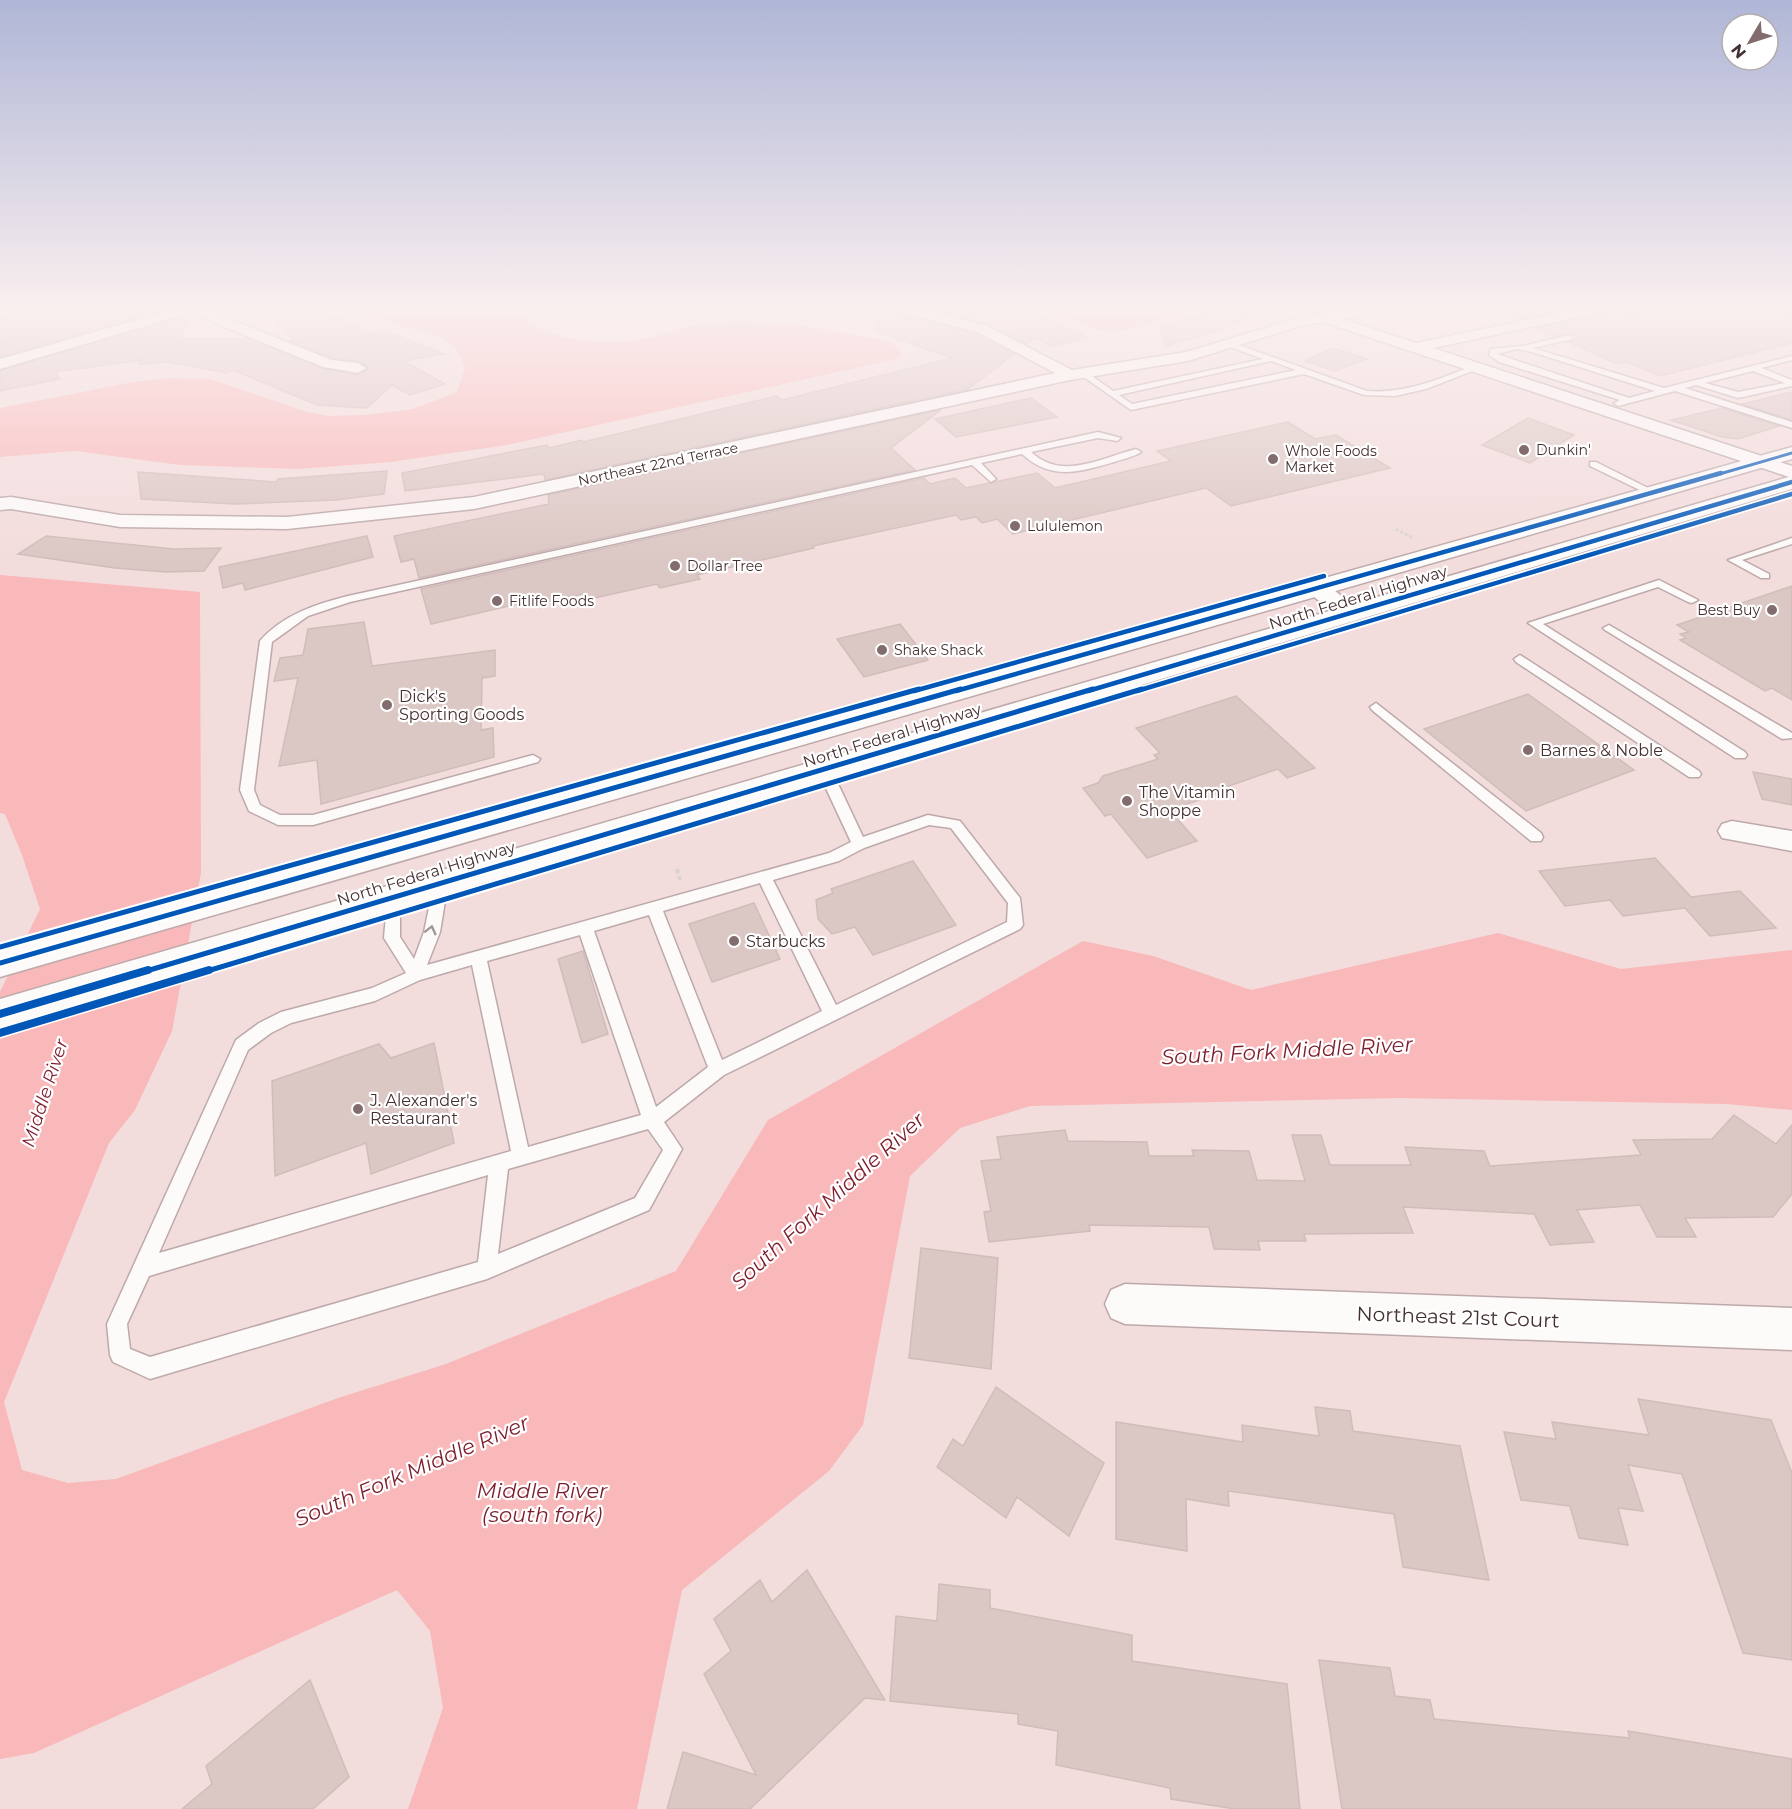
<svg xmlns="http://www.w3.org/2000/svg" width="1792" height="1809" font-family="Montserrat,sans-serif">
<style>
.water{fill:#f9b8ba}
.building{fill:#dbc7c4;stroke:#d0bdba;stroke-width:1.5}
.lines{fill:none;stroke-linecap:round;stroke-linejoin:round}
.lane-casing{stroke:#bda9aa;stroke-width:3}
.street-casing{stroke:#bda9aa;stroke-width:3}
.primary-casing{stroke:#bda9aa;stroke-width:3}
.path-far1{stroke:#dad2d3;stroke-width:3;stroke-dasharray:3 2;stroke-linecap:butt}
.path{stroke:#dad2d3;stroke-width:4;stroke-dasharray:4.5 3;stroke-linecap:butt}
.lane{fill:#fdfafa;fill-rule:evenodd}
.street{fill:#fdfafa;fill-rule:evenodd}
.primary{fill:#fdfafa;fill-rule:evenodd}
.cycleway-far3-casing{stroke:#fff;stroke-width:5}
.cycleway-far2-casing{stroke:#fff;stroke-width:8}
.cycleway-far1-casing{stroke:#fff;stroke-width:9}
.cycleway-casing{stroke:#fff;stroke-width:11}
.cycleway-far3{stroke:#0057b8;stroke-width:3}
.cycleway-far2{stroke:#0057b8;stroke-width:4.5}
.cycleway-far1{stroke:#0057b8;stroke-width:5}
.cycleway{stroke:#0057b8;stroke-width:8}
.oneway{stroke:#a19596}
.poi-dot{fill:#826c6d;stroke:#fff;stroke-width:2}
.labels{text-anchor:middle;stroke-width:4.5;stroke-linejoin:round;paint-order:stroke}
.far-poi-label{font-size:14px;fill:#453031;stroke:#fff;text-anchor:start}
.far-street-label{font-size:14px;fill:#453031;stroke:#fff}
.street-label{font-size:16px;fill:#453031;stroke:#fff}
.poi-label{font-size:16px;fill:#453031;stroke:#fff;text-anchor:start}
.water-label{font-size:18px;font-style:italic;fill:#7c1d2d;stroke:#fff}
.near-street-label{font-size:20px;fill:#453031;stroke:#fff}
.near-water-label{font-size:21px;font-style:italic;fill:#7c1d2d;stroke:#fff}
</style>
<rect width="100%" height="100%" fill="#f3dcdc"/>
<g class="water">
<path d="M370,308h155c6,35 86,37 114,32 23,-4 44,-14 67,-17 49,-6 102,3 150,12 15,2 37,4 46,17l-5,7 -390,86 -116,17 -94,7 -117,-4 -105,-14 -75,6v-49l138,-27 33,-3 40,1 96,33 22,4 36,-1 48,-6 44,-17 8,-24c-3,-5 -5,-13 -8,-17 -21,-28 -75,-17 -87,-43z"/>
<path d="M1038,308h141v7l-62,17 -20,-2z"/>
<path d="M0,575l200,17 1,281 -29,158 -37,79 -26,33 -105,259 18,68 46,13 48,-4 222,-81 108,-34 230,-93 92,-151 315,-179 70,15 98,34 247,-57 123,36 171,-19v160l-65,-6 -329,-6 -368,8 -70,22 -50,48 -47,249 -34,46 -147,119 -45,219h-229l35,-101 -13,-77 -33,-41 -363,163 -34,6v-767l40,-83 -18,-54 -17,-41 -5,-1z"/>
</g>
<g class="building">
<path d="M39,308h133l-172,49v-40z"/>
<path d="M299,308h21l6,10 9,-2 38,18 10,-4 61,24 -40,7 41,23 -35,11 -18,-10 -25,23 -50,-3 -84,-35 -6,3 -59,-11 -29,2 2,-4 -86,12 5,7 -60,12v-20l190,-56 -10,23 69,1 74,30 35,6 9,-5v-4l-8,-5 -26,-3 -44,-18h6l-26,-27z"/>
<path d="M878,308h15l3,5 80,21 38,20 -46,35 -423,91 -1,-6 -139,17 -3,-18 145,-28 2,3 33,-8 1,2 194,-46 5,4 170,-42 -77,-27z"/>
<path d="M924,308h101l62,29 -34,10 -18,-9 -8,6 -39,-20z"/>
<path d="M1220,308h45l1,4 -49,19 -51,15 -6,-18z"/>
<path d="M1487,308h88l-59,12z"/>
<path d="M1611,308h16l1,6 30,-6h134v35l-132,33 -33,-14 -12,1 -47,-21 7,-2 -3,-6 -18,2 -18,-8 66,-14z"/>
<path d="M1333,348l34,11 -32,12 -30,-10z"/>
<path d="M1792,392v28l-50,-16z"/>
<path d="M1031,398l26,19 -101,20 -21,-18z"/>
<path d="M1722,408l57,18 -41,13 -16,-2 -51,-17z"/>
<path d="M941,410l-50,38 24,22 -496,108 -5,-19 -13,3 -7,-26 155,-32 -1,-9z"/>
<path d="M1528,418l46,17 -44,28 -48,-18z"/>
<path d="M1288,422l27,17 21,-4 54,33 -159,38 -25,-18 -193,46 -16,-15 -15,4 -6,-6 -15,3 -5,-5 -143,31 1,2 -117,27 3,4 -40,9 -3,-4 -71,16 -3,-6 -37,8 -2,-4 -113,26 -10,-35 503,-111 6,6 25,-6 11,10 71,-15 18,15 116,-27 -14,-10z"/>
<path d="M387,471l-3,23 -48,6 -101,4 -94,-5 -3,-27 138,10 2,-3z"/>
<path d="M46,536l128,13 47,-1 -17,23 -38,1 -51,-4 -97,-14z"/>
<path d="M367,536l6,21 -128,33 -2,-7 -20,5 -4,-21z"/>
<path d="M1792,586v114l-20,-12 -7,3 -85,-51 6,-2 -6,-4 9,-2 -12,-7z"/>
<path d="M364,622l8,44 123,-16v26l-13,2 -1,52 12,-2 1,29 -173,47 -4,-44 -38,6 19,-88 -24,3 6,-23 23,-3 5,-26z"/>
<path d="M900,624l28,36 -64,17 -27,-38z"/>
<path d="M1528,694l106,76 -108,41 -102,-82z"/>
<path d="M1236,696l79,72 -28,10 -9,-9 -52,18 3,3 -60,20 28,31 -50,17 -36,-44 -6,2 -22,-28 15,-5 5,-7 55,-17 -4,-4 6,-2 -24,-25z"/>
<path d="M1753,772l39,7v26l-30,-6z"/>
<path d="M1655,858l36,39 49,-6 36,37 -66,8 -25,-28 -62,8 -13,-16 -45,6 -26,-35z"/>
<path d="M913,861l43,64 -83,30 -18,-28 -23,7 -14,-15 -2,-19 17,-7 -2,-4z"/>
<path d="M754,903l26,56 -68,23 -23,-58z"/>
<path d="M583,951l25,83 -26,9 -24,-84z"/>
<path d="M434,1043l20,100 -83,31 -5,-31 -91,33 -3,-95 107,-37 12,14z"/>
<path d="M1734,1115l42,29 16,-19v69l-19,23 -88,1 11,19h-39l-17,-32 -63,5 17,32 -44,3 -16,-31 -131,-7 10,26 -109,1 2,7h-48l2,9 -46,-1 -5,-22 -120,-2 1,6 -101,11 -5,-30 7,-1 -10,-50 20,-2 -4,-22 68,-7 3,11 79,1 2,14h45l-2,-6 57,1 8,29 48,1 -13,-46h29l9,30h81l-6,-18 79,4 6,15 151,-11 -8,-15 79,-1z"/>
<path d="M921,1248l77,10 -7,111 -82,-11z"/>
<path d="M996,1387l108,76 -35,73 -52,-39 -11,21 -69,-51 16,-28 10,7z"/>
<path d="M1638,1399l133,21 21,53v187l-49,-7 -61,-179 -54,-9 15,46 -25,-3 10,37 -49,-7 -9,-32 -49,-6 -17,-68 52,7 -4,-17 97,13z"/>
<path d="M1315,1407l35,4 3,20 107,15 29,134 -86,-13 -9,-53 -166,-23 1,15 -43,-7 1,52 -71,-12v-117l127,20 -1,-17 77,11z"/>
<path d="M807,1570l78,130 -20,-2 -115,111h-83l16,-57 73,23 -52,-101 27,-23 -17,-32 46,-39 12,22z"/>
<path d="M939,1584l51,6v18l142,27v26l155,23 13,125h-65l-64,-10 -1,-11 -114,-23 2,-34 -40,-7v-10l-128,-13 6,-85 41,5z"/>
<path d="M1319,1660l71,8 5,28 35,4 4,19 196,19 -2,-7 164,28v50h-450z"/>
<path d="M310,1680l39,97 -36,32h-131l30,-25 -6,-18z"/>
</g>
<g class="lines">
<g class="lane-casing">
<g id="lane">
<path d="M1570,335l3,4 -40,9 131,40 128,-32v4l-31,8 31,12v6l-54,12 -42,-13 -11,3 107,34v6l-117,-37 -57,15 -4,-3 6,-3 -121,-38 -10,-7 2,-6 32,-3zM1517,349l15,3 123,39 -26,7 -132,-44zM1753,371l32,12 -47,9 -33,-9z"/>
<path d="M1228,341l139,50c38,3 71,-12 106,-25l7,2 -54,21 -31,7 -31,-1 -60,-21 -173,36 -53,-37 7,-2 28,20 150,-32 -38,-14zM1271,361l25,9 -164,34 -13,-9z"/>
<path d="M1098,432l23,6 -4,3 -19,-3 -67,14c31,29 70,6 105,-3l5,3c-7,5 -18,7 -27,10 -34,10 -63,19 -92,-8l-41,9 15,16 -5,3 -19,-17 -622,137 -42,14 -36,26 -18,148 6,15 20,10h33l220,-60 7,4 -2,3 -225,63h-35l-29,-14 -9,-21 20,-149c22,-26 56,-37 88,-45z"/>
<path d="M1590,462h6l62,31 -8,2 -60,-29z"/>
<path d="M1792,538v6l-50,16 27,14v4h-8l-33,-18z"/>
<path d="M1659,580l39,20 -6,3 -4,-1 -30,-15 -115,37 202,128 2,3 -2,3h-10l-207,-135z"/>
<path d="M1609,625l183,108v5l-10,1 -177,-109 -2,-2z"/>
<path d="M1520,655l179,116 2,3 -2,3h-10l-173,-115 -2,-3z"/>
<path d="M1376,703l165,130 2,4 -2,4h-10l-159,-131 -2,-3z"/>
<path d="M824,765l7,4 32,68 65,-22 32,6 60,77 3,27 -3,4 -296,146 -60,47 18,27 -33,61 -162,69 -337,100 -37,-17 -3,-7 -3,-31 129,-284 23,-17 22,-11 91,-24 34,-15 -22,-35 4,-45h10l2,4v40l14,22 10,-27 10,-49 7,-5 7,5 -8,49 -13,33 402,-112 22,-11 -34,-73zM929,825l22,3 57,75 -1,19 -171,83 -63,-125 66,-19 25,-13zM760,883l62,128 -100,49 -59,-149zM649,915l59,152 -52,40 -62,-176zM580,935l61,180 -113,32 -41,-186zM472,965l39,186 -352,102 89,-203 23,-17 20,-10 84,-22 45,-21zM648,1129l15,21 -28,48 -137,56 10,-85zM488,1175l-10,87 -328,95 -20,-8 -3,-25 22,-48z"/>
</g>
</g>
<g class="street-casing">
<g id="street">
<path d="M179,308h23l130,52 26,3 8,5 -8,5 -35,-6 -133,-54 -190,56v-10z"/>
<path d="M895,308h22l70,18 85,44 114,-18 112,-34 58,-10h29l-7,4 -36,7 74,24 168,-35h25l-7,4 -169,36 359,118v12l-469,-156 -23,4 -112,35 -118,19 -596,129 -187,20 -167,-2 -109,-18 -11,1v-12l11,-1 109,18 167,2 187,-20 581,-124 -78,-41 -80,-21z"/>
<path d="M1317,581l8,2 33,26 3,5 -3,5h-16l-33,-26 -3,-5 3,-5z"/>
<path d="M1732,821l60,10v20l-70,-13 -4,-7 4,-7z"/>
<path d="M1125,1284l667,24v42l-667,-26 -14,-6 -6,-14 6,-14z"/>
</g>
</g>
<g class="primary-casing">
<g id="primary">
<path d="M1792,447v12l-1792,518v-28z"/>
<path d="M1792,476v13l-1792,540v-30z"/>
</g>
</g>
<path class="path-far1" d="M1396,529l17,9"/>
<path class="path" d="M677,869l3,11"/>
<use href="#lane" class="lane"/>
<use href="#street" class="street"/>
<use href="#primary" class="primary"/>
<g class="cycleway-far3-casing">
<path id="cycleway-far3" d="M1716,475l76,-22"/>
</g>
<g class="cycleway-far2-casing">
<g id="cycleway-far2">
<path d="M914,691l410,-115"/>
<path d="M956,691l765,-218"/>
<path d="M1088,691l704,-209"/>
<path d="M1137,691l655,-197"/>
</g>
</g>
<g class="cycleway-far1-casing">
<g id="cycleway-far1">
<path d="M0,947l919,-258"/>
<path d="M0,963l961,-274"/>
<path d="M143,972l950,-283"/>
<path d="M204,972l938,-283"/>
</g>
</g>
<g class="cycleway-casing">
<g id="cycleway">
<path d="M0,1014l148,-44"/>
<path d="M0,1033l209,-63"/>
</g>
</g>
<use href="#cycleway-far3" class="cycleway-far3"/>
<use href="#cycleway-far2" class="cycleway-far2"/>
<use href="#cycleway-far1" class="cycleway-far1"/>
<use href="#cycleway" class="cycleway"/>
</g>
<defs><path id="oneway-chevron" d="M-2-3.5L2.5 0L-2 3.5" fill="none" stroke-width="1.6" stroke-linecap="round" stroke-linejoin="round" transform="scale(1.5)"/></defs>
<use class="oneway" href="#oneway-chevron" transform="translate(431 930) rotate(-76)"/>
<linearGradient id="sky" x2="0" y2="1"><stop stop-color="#afb6d6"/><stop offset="0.55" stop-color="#faefef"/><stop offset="1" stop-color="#faefef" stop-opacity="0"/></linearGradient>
<rect width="1792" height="561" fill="url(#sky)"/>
<g class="poi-dot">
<circle cx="1524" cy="450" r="6"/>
<circle cx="1273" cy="459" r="6"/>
<circle cx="1015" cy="526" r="6"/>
<circle cx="675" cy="566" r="6"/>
<circle cx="497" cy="601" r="6"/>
<circle cx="1772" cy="610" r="6"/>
<circle cx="882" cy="650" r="6"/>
<circle cx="387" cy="705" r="6"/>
<circle cx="1528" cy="750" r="6"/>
<circle cx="1127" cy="801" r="6"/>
<circle cx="734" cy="941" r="6"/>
<circle cx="358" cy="1109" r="6"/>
</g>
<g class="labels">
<g class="far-poi-label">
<text x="1536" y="455">Dunkin'</text>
<text x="1285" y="456">Whole Foods<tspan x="1285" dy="16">Market</tspan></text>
<text x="1027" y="531">Lululemon</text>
<text x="687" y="571">Dollar Tree</text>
<text x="509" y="606">Fitlife Foods</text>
<text x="1760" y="615" text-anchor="end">Best Buy</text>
<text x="894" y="655">Shake Shack</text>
</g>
<g class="far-street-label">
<text transform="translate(658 464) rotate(-12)" y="5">Northeast 22nd Terrace</text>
</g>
<g class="street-label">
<text transform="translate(1358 597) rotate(-17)" y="6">North Federal Highway</text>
<text transform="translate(892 735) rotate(-17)" y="6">North Federal Highway</text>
<text transform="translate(426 873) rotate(-17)" y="6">North Federal Highway</text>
</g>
<g class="poi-label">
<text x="399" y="702">Dick's<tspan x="399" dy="18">Sporting Goods</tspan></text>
<text x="1540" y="756">Barnes &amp; Noble</text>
<text x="1139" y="798">The Vitamin<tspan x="1139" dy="18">Shoppe</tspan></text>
<text x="746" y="947">Starbucks</text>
<text x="370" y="1106">J. Alexander's<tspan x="370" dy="18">Restaurant</tspan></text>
</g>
<g class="water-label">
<text transform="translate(45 1093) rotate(-72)" y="6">Middle River</text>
</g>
<g class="near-street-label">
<text transform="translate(1458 1317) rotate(2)" y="7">Northeast 21st Court</text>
</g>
<g class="near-water-label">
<text transform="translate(1287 1051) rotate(-3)" y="7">South Fork Middle River</text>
<text transform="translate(828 1201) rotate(-42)" y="7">South Fork Middle River</text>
<text transform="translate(412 1471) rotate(-23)" y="7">South Fork Middle River</text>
<text x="542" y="1498">Middle River<tspan x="542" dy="24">(south fork)</tspan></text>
</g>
</g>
<g transform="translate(1750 42) rotate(231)"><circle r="28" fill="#ffffff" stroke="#b5acad" stroke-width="1.5"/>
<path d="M0-4.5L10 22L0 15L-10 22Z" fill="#826c6d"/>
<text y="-9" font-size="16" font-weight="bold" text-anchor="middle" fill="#453031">N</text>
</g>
</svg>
